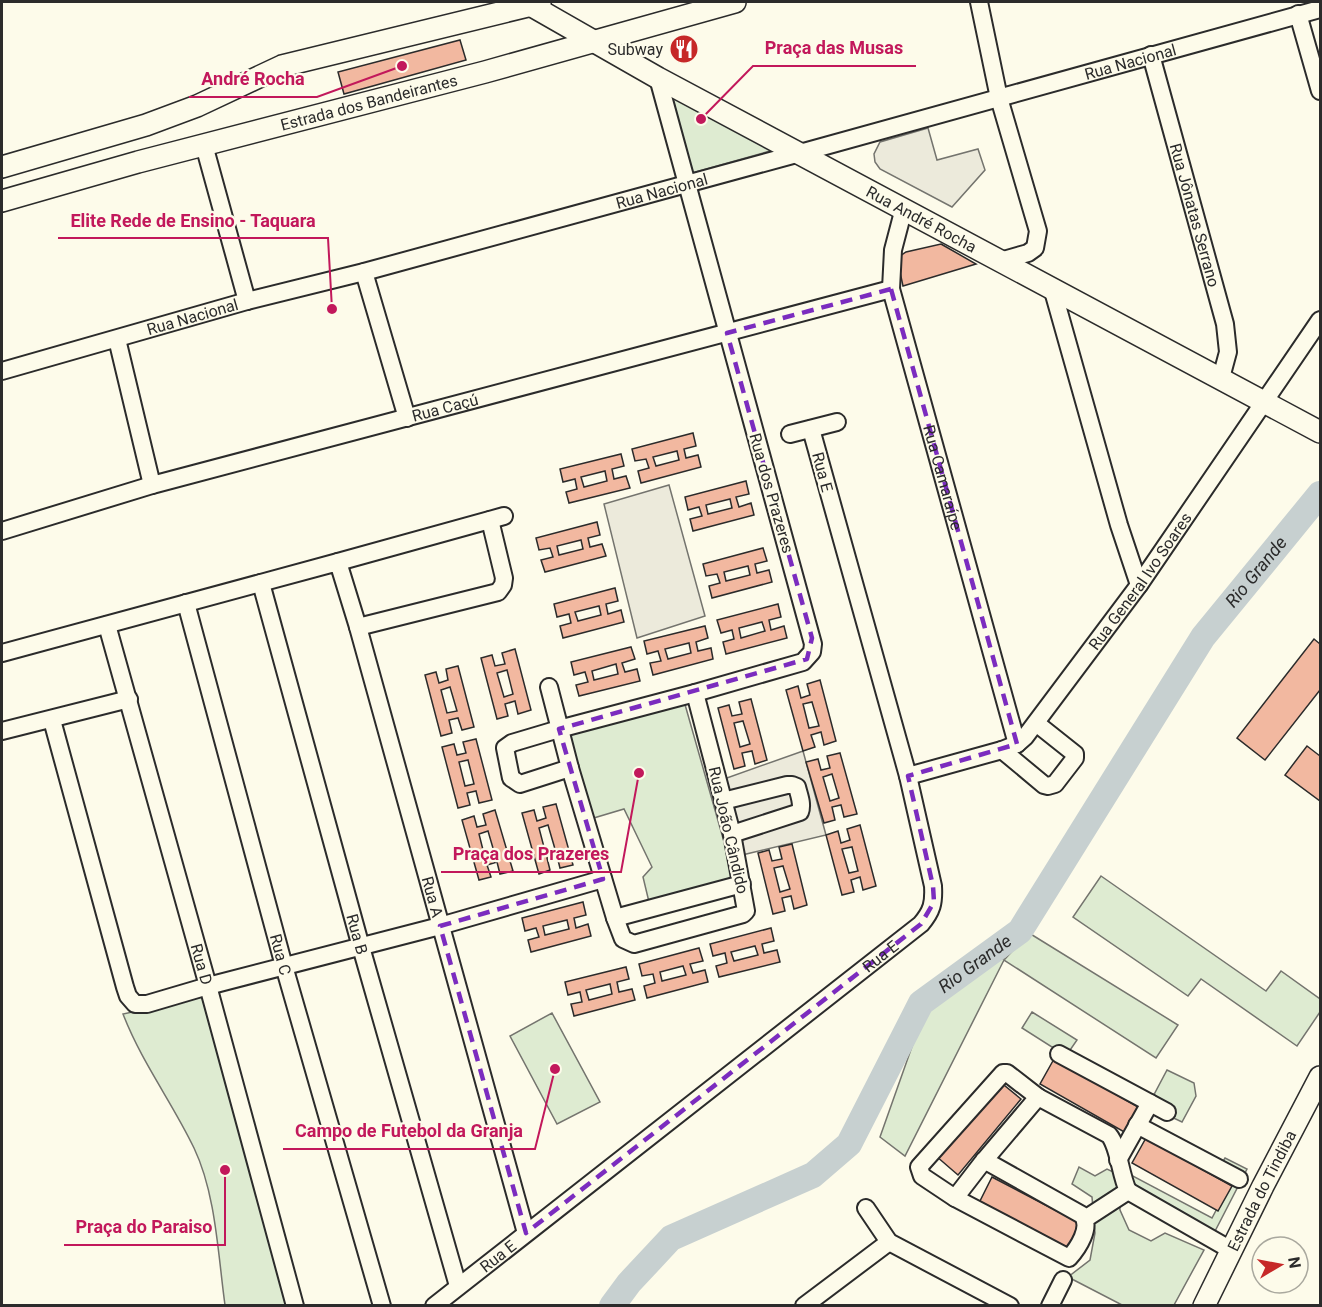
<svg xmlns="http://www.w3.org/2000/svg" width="1322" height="1307" font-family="Roboto,sans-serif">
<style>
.green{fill:#deebd1;stroke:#74746e;stroke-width:1.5}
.parking{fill:#eceadb;stroke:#74746e;stroke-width:1.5}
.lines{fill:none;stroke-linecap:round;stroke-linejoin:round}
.river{stroke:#c7d0d0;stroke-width:26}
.building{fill:#f2b8a0;stroke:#2b2b2b;stroke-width:1.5;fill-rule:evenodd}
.minor-casing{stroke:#2b2b2b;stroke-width:20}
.major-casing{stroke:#2b2b2b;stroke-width:24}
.minor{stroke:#fdfbea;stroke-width:16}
.major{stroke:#fdfbea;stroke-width:21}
.marked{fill:none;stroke:#7b2cbf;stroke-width:4.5;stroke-dasharray:12 8;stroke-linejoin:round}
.labels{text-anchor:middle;stroke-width:4.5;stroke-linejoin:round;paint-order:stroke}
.poi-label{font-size:16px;fill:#2b2b2b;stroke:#fdfbea;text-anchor:end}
.street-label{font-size:16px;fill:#2b2b2b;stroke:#fdfbea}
.water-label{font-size:18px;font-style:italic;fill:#2b2b2b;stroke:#fdfbea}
.leader{fill:none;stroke:#c2185b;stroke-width:2}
.callout-dot{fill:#c2185b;stroke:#fdfbea;stroke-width:2}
.callout-label{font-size:18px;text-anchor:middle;font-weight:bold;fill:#c2185b;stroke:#fdfbea;stroke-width:4.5;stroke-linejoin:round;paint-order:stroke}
</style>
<rect width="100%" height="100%" fill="#fdfbea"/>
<g class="green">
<path d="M670,88l107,61 -85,24z"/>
<path d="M684,701l50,176 -85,25 -6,-25 9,-10 -28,-58 -37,11 -24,-84z"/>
<path d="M1101,876l165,115 15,-20 39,28v13l-23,34 -96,-67 -13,17 -115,-79z"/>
<path d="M1029,933l149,92 -22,33 -152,-98 -99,196 -25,-19 46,-130 67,-49 12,1z"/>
<path d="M202,997l82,298 2,10h-61c-7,-50 -9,-111 -31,-157 -22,-46 -52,-85 -71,-134z"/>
<path d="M1032,1012l45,28 -11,16 -44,-28z"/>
<path d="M552,1013l48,89 -43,22 -47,-88z"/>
<path d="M1167,1070l27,13 2,13 -14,26 -34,-16z"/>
<path d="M1225,1158l22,11 -35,68 -93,-51 1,24 9,20 22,11 14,-8 39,17 -30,55h-52l-54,-28 22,-17 5,-27 -3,-36 -20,-13 7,-17 16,9 12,-7 21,10 5,-3 79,42 20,-38 -15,-8z"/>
</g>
<g class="parking">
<path d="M928,128l9,32 41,-11 7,21 -33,37 -72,-38 -5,-7 -1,-8 6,-12z"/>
<path d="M669,485l36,131 -68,22 -33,-134z"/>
<path d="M803,751l23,84 -84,20 -18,-76z"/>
</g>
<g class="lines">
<path class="river" id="s1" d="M612,1306l17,-23 42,-45 142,-63 36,-31 72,-141 99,-72 183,-294 117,-143"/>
</g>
<g class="building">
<path d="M460,40l6,20 -122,34 -6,-22z"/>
<path d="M941,244l35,20 -73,22 -5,-23 2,-7 6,-4z"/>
<path d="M693,433l3,13 -12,3 2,9 12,-3 3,12 -60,16 -3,-12 11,-3 -3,-9 -11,2 -3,-12zM677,451l2,9 -23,6 -3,-9z"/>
<path d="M621,454l3,12 -12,3 2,10 12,-3 4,12 -61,15 -3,-11 11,-3 -2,-10 -12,3 -3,-13zM605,471l2,10 -23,6 -3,-10z"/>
<path d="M746,481l3,13 -13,3 3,10 12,-4 3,12 -61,16 -3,-12 12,-3 -3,-9 -11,3 -3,-13zM730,499l2,9 -24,6 -2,-9z"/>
<path d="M597,522l3,13 -12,3 2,9 12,-3 4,12 -61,16 -4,-12 12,-3 -3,-9 -11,2 -3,-12zM581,540l2,9 -24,6 -2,-9z"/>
<path d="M763,548l4,13 -12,3 2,9 12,-3 3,12 -60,16 -3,-12 11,-3 -3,-9 -11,2 -3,-12zM748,566l2,9 -24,6 -2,-9z"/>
<path d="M615,588l3,13 -12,3 2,10 13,-4 3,12 -61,16 -3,-12 11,-3 -2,-9 -12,3 -3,-13zM599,606l2,9 -23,6 -3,-9z"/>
<path d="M778,604l3,13 -12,3 2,10 13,-4 3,12 -61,16 -3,-12 11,-3 -2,-9 -11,3 -4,-13zM762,622l3,9 -24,7 -2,-10z"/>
<path d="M705,626l3,12 -12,4 2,9 13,-3 2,11 -60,16 -3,-12 11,-2 -3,-10 -11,3 -3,-13zM689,643l2,10 -23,6 -3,-10z"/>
<path d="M1314,639l6,5v46l-55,70 -28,-22z"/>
<path d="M631,647l4,12 -13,4 3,9 12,-3 3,12 -61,15 -3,-11 12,-3 -3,-10 -11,3 -3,-13zM616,664l2,10 -24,6 -2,-9z"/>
<path d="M515,649l16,61 -13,4 -3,-13 -10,3 3,12 -11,3 -16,-61 11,-3 3,11 10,-2 -3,-11zM507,670l6,24 -9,3 -7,-24z"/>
<path d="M458,666l16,61 -12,3 -4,-12 -9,2 3,13 -11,3 -16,-61 11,-3 3,11 9,-3 -2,-11zM450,687l7,24 -10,2 -6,-23z"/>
<path d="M820,680l16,61 -12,4 -3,-13 -10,3 4,12 -12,4 -17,-61 12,-4 3,12 9,-3 -3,-11zM812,702l7,24 -10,2 -6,-24z"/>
<path d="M751,699l16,61 -12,4 -3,-13 -10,2 3,13 -11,3 -16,-61 11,-3 3,11 10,-2 -3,-12zM743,721l7,23 -10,3 -6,-24z"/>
<path d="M476,739l16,61 -13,3 -3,-12 -9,2 3,12 -12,3 -16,-61 12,-3 3,11 9,-2 -3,-11zM468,760l6,24 -9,2 -6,-24z"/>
<path d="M1307,746l13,10v45l-35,-26z"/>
<path d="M840,753l17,61 -13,3 -3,-12 -9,2 3,13 -11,3 -18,-61 12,-3 3,11 9,-2 -3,-12zM832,774l7,24 -9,3 -7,-24z"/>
<path d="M556,804l17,61 -13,3 -3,-12 -10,2 3,12 -11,4 -17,-61 12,-3 3,11 9,-3 -3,-11zM548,825l7,24 -10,2 -6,-23z"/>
<path d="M495,810l18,61 -13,3 -3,-12 -10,3 4,12 -12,3 -17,-60 12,-4 3,11 9,-2 -3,-11zM488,831l7,24 -10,3 -6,-24z"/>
<path d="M860,825l16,61 -13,4 -3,-13 -9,3 3,12 -12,3 -16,-60 12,-4 3,12 9,-3 -3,-11zM852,847l6,24 -9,2 -7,-24z"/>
<path d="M792,844l15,61 -13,4 -3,-13 -9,2 3,13 -12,3 -15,-61 11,-3 3,11 10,-2 -3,-12zM783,866l7,23 -10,3 -6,-24z"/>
<path d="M583,902l3,13 -12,3 2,10 12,-4 3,12 -60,16 -3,-12 11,-3 -3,-9 -11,3 -3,-13zM567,920l2,9 -24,6 -2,-9z"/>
<path d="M771,928l3,13 -12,3 2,9 13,-3 3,12 -61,15 -3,-11 11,-3 -2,-10 -12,3 -3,-12zM755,946l3,9 -24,6 -3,-9z"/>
<path d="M699,948l4,13 -13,3 3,9 12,-3 3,12 -61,16 -3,-12 11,-3 -2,-9 -11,2 -3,-12zM683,966l3,9 -24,6 -2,-9z"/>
<path d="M626,967l3,12 -12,3 2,10 13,-3 3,11 -61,16 -3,-12 11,-2 -2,-10 -12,3 -3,-13zM610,984l2,10 -23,6 -3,-10z"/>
<path d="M1054,1059l86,49 -14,25 -86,-49z"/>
<path d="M999,1081l22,18 -63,76 -22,-19z"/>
<path d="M1146,1138l86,48 -14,25 -86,-48z"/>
<path d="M992,1177l88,46 -13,26 -88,-46z"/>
</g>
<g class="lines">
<g class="minor-casing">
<g id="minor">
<path d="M979,2l20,96 39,133 -3,17 -7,5 -28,8"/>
<path d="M1298,14l22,77"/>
<path id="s2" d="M1151,55l74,269 3,28 -7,26"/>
<path d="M204,145l43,156"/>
<path id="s3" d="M904,208l-11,42 -2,39 126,455"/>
<path d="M364,272l43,146"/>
<path d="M1053,291l66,234 20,60"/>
<path d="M117,339l35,146"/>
<path id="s4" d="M2,371l245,-70 117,-29 436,-119 520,-144"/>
<path d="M790,434l47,-12"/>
<path id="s5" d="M2,531l150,-46 739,-196"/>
<path d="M338,562l166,-46"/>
<path id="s6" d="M261,583l100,364 97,339"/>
<path id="s7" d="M186,603l98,363 98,340"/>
<path id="s8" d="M107,625l101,361 87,320"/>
<path d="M358,627l140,-35 5,-7 1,-7 -14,-58"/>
<path id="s9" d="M2,653l336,-91 20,65 168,606"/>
<path d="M549,687l21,81 45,150 8,21 11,5 109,-30 3,-3 -14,-77 -37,-141"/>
<path d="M52,720l73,267 3,9 7,8h12l61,-18 232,-60 163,-47"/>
<path d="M2,731l127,-32"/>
<path d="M1002,750l42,35 4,1 7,-2 20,-26v-4l-39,-31"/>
<path d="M570,768l-50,16 -9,-6 -6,-30 7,-5 47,-14 136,-36 108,-31 9,-10 1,-8 -155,-566"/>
<path id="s10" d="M908,776l94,-26 15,-6 8,-7 114,-152 181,-265"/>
<path d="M723,801l64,-16h5l5,2c2,8 6,17 3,25l-68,22"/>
<path d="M615,918l127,-34"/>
<path d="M1059,1054l108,58"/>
<path d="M1137,1125l102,54"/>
<path d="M984,1160l98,55c10,12 -4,33 -13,43l-114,-60 27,-35 56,-66 71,38c10,12 11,39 19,56l-43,28"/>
<path d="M1118,1160l32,-57"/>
<path d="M1128,1191l103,59"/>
<path d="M955,1198l-33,-22 -3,-9 84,-94h4l31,24"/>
<path d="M866,1208l23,34 121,64"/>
<path id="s11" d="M434,1306l487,-382c11,-13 13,-21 12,-38l-25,-110 -97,-347"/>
<path d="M804,1306l85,-64"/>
<path d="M1050,1306l13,-26"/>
</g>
</g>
<g class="major-casing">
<g id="major">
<path id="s12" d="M525,2l133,76 662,354"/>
<path d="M2,167l144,-42 51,-19 85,-40 258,-63"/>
<path id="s13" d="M2,201l136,-39 347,-90 250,-70"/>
<path id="s14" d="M1204,1306l59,-120 57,-109"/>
</g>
</g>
<use href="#minor" class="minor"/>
<use href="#major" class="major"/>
</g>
<path class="marked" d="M891,289l126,455 -109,32 25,110 1,16 -13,22 -395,309 -86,-307 163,-47 -44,-150 248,-70 5,-21 -85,-305z"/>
<defs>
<g id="restaurant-disc" transform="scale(1.5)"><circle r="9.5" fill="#c62828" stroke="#fdfbea"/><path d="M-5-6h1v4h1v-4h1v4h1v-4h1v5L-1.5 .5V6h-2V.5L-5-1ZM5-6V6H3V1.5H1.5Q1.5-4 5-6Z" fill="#fff"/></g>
</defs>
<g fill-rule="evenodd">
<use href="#restaurant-disc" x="684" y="49"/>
</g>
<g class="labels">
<g class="poi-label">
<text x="663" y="55">Subway</text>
</g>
<g class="street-label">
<text dy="6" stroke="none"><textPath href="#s4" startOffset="1170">Rua Nacional</textPath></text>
<text dy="6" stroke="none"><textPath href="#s13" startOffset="380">Estrada dos Bandeirantes</textPath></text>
<text dy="6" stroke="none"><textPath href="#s4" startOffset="684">Rua Nacional</textPath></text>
<text dy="6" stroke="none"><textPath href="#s2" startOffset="166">Rua Jônatas Serrano</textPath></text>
<text dy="6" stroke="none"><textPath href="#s12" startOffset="452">Rua André Rocha</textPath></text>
<text dy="6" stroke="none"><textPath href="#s4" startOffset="198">Rua Nacional</textPath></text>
<text dy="6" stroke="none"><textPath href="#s5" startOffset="460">Rua Caçú</textPath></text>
<text transform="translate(823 472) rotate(75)" y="6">Rua E</text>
<text dy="6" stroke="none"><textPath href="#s3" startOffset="278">Rua Camaraípe</textPath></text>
<text transform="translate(772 493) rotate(74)" y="6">Rua dos Prazeres</text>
<text dy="6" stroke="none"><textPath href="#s10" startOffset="318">Rua General Ivo Soares</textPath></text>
<text transform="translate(729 830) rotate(77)" y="6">Rua João Cândido</text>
<text dy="6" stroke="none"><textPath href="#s9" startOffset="696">Rua A</textPath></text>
<text dy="6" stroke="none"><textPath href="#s6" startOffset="364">Rua B</textPath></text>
<text dy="6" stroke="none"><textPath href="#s7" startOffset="364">Rua C</textPath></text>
<text dy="6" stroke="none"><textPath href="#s11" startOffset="567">Rua E</textPath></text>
<text dy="6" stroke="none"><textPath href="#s8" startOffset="352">Rua D</textPath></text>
<text dy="6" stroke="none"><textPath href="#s14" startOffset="129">Estrada do Tindiba</textPath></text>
<text dy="6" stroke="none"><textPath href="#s11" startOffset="81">Rua E</textPath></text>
</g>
<g class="water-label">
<text dy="6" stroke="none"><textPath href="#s1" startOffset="1004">Rio Grande</textPath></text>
<text dy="6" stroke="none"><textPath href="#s1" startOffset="518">Rio Grande</textPath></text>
</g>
</g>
<path class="leader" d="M701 119L753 66H916M402 66L317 97H189M332 309L328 238H58M639 773L621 872H441M555 1069L535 1149H283M225 1170L225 1245H64"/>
<g class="callout-dot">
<circle cx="701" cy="119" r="6"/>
<circle cx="402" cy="66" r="6"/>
<circle cx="332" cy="309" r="6"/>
<circle cx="639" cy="773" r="6"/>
<circle cx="555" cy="1069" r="6"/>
<circle cx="225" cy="1170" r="6"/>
</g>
<g class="callout-label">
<text x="834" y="54">Praça das Musas</text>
<text x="253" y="85">André Rocha</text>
<text x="193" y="227">Elite Rede de Ensino - Taquara</text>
<text x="531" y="860">Praça dos Prazeres</text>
<text x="409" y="1137">Campo de Futebol da Granja</text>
<text x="144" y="1233">Praça do Paraiso</text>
</g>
<rect width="1322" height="1307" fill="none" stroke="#2b2b2b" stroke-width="6"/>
<g transform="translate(1280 1265) rotate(80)"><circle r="28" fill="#fdfbea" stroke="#a9a89e" stroke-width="1.5"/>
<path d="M0-4.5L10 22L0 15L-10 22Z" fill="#c62828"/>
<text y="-9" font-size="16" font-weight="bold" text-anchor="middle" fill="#2b2b2b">N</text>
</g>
</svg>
